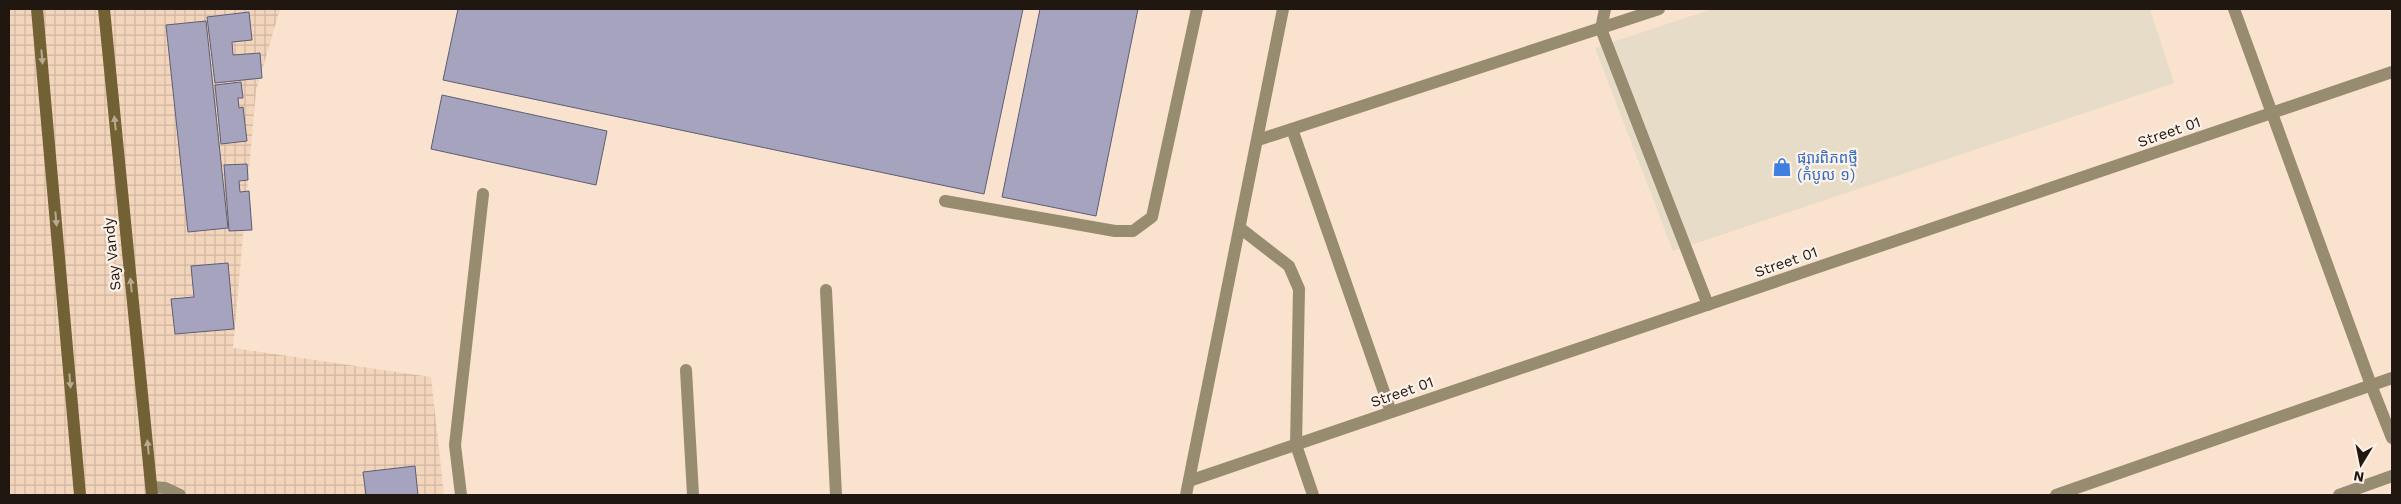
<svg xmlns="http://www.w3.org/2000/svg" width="2401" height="504" font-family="'Work Sans','Noto Sans Khmer',sans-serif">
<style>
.commercial{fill:#e6dcc7}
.industrial{fill:url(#industrial-grid)}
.building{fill:#a5a3bd;stroke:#5e5d74}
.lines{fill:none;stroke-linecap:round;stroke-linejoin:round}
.lane{stroke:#988c70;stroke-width:12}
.street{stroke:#988c70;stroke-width:12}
.secondary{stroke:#726135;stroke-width:12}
.oneway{fill:#b7aa90}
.labels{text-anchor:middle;stroke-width:4.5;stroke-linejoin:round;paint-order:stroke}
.street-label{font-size:15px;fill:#1f1710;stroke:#fcf2ea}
.shop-label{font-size:15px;fill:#366cbe;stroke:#fcf2ea;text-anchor:start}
</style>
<defs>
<pattern id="industrial-grid" width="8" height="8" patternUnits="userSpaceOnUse" patternTransform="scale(1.25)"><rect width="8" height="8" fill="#f3d5bc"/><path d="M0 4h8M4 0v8" fill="none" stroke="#d0b6a1"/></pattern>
</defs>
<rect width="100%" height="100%" fill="#f9e2ce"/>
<path class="commercial" d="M1712,9h438l24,74 -501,168 -78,-203z"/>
<path class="industrial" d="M9,9h271l-24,82 -23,257 198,29 13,118h-435z"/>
<g class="building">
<path d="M458,9h565l-39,185 -541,-114z"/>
<path d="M1040,9h98l-42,207 -94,-19z"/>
<path d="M249,12l3,28 -20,2 1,13 27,-2 2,25 -47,5 -8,-66z"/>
<path d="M206,21l22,207 -40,4 -22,-207z"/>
<path d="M241,82l2,16h-5l1,10 4,-1 4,34 -26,3 -6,-59z"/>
<path d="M442,95l165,36 -11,54 -165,-36z"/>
<path d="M247,164l1,16 -9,1 1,11 9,-1 3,39 -23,1 -5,-66z"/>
<path d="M228,263l6,66 -59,5 -4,-35 23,-2 -3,-31z"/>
<path d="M415,466l3,29h-52l-3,-23z"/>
</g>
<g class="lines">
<g class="lane">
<path d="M1601,29l107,276"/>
<path d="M1292,129l99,283"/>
<path d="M945,201l170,30h18l19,-14 45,-208"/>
<path d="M1240,228l49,38 10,23 -3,156"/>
<path d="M152,487l13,1 15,7"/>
<path d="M2339,495l53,-19"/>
</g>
<g class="street">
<path d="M2234,9l137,376 21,53"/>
<path d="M1601,29l4,-20"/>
<path d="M1258,140l401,-131"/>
<path d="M826,290l10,205"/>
<path d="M686,370l7,125"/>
<path d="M1296,445l17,50"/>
<path d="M1189,481l1203,-409"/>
<path d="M461,495l-6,-50 28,-251"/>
<path d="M1186,495l97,-486"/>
<path d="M2056,495l336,-117"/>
</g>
<g class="secondary">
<path d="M37,9l43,486"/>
<path d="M104,9l48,486"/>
</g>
</g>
<defs><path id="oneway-solid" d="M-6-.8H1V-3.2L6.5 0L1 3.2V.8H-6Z" transform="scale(1.25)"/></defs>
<g class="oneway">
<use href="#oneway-solid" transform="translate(42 57) rotate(85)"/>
<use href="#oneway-solid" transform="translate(115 123) rotate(-96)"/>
<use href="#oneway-solid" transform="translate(56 219) rotate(85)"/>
<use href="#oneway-solid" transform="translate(131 285) rotate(-96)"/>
<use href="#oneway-solid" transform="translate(70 381) rotate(85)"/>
<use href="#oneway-solid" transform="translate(148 447) rotate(-96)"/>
</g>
<defs>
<g id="shop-bare" transform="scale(1.5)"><path d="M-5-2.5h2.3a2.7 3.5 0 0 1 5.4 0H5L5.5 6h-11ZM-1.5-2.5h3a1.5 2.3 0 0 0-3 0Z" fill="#3f7fe0" stroke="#fcf2ea" stroke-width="2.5" paint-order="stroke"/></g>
</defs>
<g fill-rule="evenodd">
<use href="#shop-bare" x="1782" y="167"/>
</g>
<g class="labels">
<g class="street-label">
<text transform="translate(2169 132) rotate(-19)" y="5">Street 01</text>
<text transform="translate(112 254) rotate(-96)" y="5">Say Vandy</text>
<text transform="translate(1786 262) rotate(-19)" y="5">Street 01</text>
<text transform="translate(1402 392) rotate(-19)" y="5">Street 01</text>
</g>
<g class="shop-label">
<text x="1797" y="163">ផ្សារពិភពថ្មី<tspan x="1797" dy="17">(កំបូល ១)</tspan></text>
</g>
</g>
<rect width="2401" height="504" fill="none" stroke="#1f1710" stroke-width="20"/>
<g transform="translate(2361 464) rotate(190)" stroke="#fcf2ea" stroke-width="4" paint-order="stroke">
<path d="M0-4L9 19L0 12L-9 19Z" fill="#1f1710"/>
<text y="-8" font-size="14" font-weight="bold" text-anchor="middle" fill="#1f1710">N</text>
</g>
</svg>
